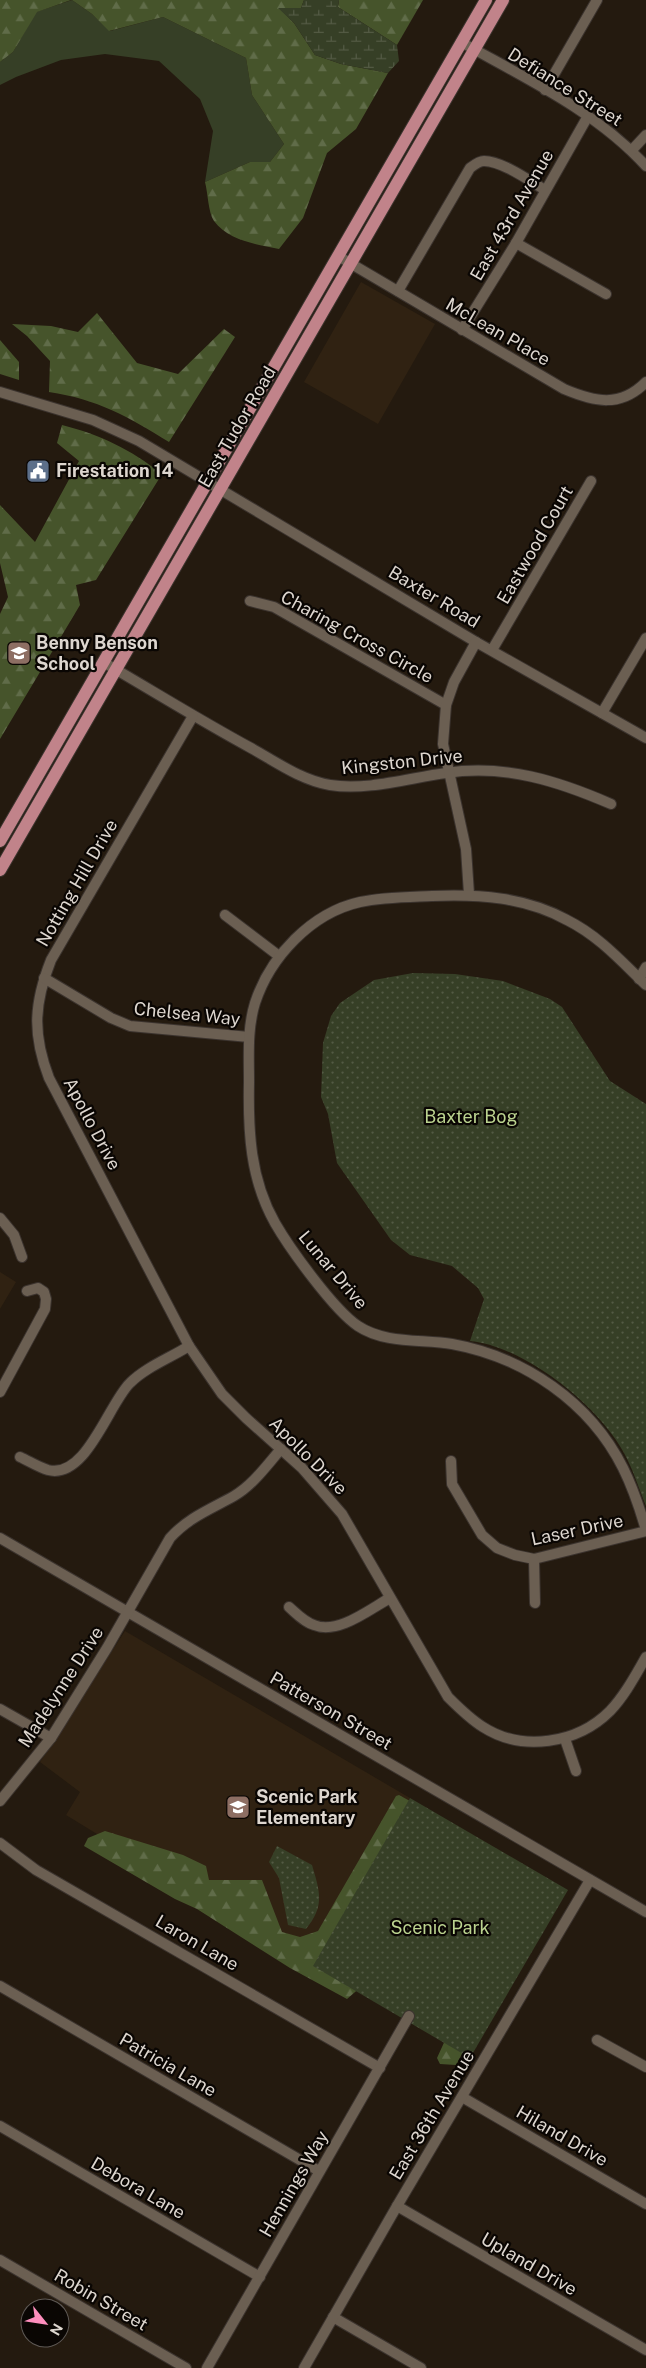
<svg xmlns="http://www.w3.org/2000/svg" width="646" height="2368" font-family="'Public Sans',sans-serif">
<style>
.built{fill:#302212}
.green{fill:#363f26}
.forest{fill:url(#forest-firs)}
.wetland{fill:url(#wetland-marsh)}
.park{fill:url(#park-dots)}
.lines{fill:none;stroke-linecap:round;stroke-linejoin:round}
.minor-casing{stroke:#3b332e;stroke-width:12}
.major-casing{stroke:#3b332e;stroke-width:14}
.minor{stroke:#6b5f52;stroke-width:10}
.major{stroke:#c1838a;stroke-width:12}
.labels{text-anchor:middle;stroke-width:4.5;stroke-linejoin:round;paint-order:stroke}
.street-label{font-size:18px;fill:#ddd6cf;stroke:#0a0603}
.poi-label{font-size:18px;font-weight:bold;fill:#ddd6cf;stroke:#0a0603;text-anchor:start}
.park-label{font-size:18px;fill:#bbd38f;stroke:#0a0603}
</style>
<defs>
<pattern id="forest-firs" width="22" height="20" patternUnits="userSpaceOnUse" patternTransform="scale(1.25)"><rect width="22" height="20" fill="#46542b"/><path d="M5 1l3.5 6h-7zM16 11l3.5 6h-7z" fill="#606c49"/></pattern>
<pattern id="wetland-marsh" width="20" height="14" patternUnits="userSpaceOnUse" patternTransform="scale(1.25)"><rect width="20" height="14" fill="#363f26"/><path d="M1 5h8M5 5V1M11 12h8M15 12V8" fill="none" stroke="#535a44"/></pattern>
<pattern id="park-dots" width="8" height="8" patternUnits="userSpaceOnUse" patternTransform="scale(1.25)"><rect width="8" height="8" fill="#363f26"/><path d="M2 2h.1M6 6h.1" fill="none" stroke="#535a44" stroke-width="1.8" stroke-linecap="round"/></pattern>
</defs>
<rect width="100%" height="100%" fill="#241a0f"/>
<g class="built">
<path d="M361,282l74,42 -57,100 -74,-42z"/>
<path d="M0,1272l16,10 -16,27z"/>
<path d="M125,1631l285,167 -97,168 -247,-151 14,-23 -40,-30z"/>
</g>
<path class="green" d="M72,0l20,14 18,17 53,-14 83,41 6,37 32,49 -14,18h-20l-45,20 8,-51 -13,-32 -41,-38 -54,-7 -44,6 -45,17 -16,8v-23l13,-10 23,-40z"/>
<g class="forest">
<path d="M0,0h71l-34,12 -24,40 -13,10z"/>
<path d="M72,0h232l-3,8h-22l15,15 21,32 26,9 47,9 -32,56 -29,24 -24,65 -24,31c-23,-5 -50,-8 -65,-28 -6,-9 -6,-28 -9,-39l45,-20h20l14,-18 -32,-49 -6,-37 -83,-41 -54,14 -17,-17z"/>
<path d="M339,0h84l-26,45 -59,-38z"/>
<path d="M97,313l40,50 41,11 46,-45 11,8 -66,105c-40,-25 -72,-43 -120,-50l1,-31 -23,-25 -15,-12 39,2 27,6z"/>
<path d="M0,340l19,22v18l-19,-6z"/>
<path d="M62,425c39,10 68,24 100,49l-66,106 -20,5 4,20 -80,134v-125l8,-17 -8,-34v-58l35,37 44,-81 -22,-18z"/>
<path d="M399,1795l56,31 46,155 -45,84 -16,-1 -3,-6 10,-22 -85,-50 -15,13 -57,-31 -93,-59 -22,-10 -91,-53 4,-8 17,-7 78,24 23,11 3,14h53l20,52 18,5 18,-6 78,-135z"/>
</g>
<path class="wetland" d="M304,0h35l-1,7 59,38 2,16 -11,12 -47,-9 -26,-9 -21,-32 -16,-15h23z"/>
<g class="park">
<path d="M413,973l42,1 48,7 47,18 12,8 48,74 36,23v402c-7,-17 -13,-37 -22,-53 -25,-47 -100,-107 -154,-112l14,-42 -6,-11 -26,-22 -42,-11 -19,-15 -54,-77 -9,-49 -7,-17 2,-54 8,-27 9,-13 34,-23z"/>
<path d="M410,1798l158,92 -98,168 -157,-92z"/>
<path d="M277,1846l35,19c8,27 13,41 -6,64l-18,-4 -9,-47 -10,-16z"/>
</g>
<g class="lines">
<g class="minor-casing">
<g id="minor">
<path d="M461,42c64,36 135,69 185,124"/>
<path d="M545,90l52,-90"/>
<path d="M632,150l14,-15"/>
<path d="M516,243l90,51"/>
<path d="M338,256l226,133c31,13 56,19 82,-7"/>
<path d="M398,291l72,-123c4,-3 9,-7 14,-7 18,0 46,20 61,29"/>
<path d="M462,330l54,-87 72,-127"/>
<path d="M0,392l93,28 46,21 337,201 170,96"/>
<path d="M250,601l24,6 172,98"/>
<path d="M492,650l99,-169"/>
<path d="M103,662c50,29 98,59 148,86 25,14 50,32 79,37 37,6 79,-7 116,-12 59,-9 112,8 165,31"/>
<path d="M602,713l44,-75"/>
<path d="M193,716l-142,244c-17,43 -19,74 -2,118l140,268 33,48 24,24 56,50 40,46 106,183c11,11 22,22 35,30 39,25 94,17 127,-16 15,-16 25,-35 36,-54"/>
<path d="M469,894l-3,-45 -23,-105 3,-39 8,-23 22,-40"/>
<path d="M225,915l54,41"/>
<path d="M44,978l67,40 19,8 119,11"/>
<path d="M639,979l7,-12"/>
<path d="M646,985c-25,-24 -47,-49 -79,-65 -42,-23 -88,-26 -135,-24 -24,1 -49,1 -72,6 -49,11 -90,55 -105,101 -8,26 -6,53 -6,79 -1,49 1,97 26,141 15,26 59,87 83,103 27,18 64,13 94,18 72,13 138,58 171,124 10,20 17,41 23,62"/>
<path d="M0,1218l14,17 8,22"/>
<path d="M0,1392l45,-83 1,-10 -2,-7 -6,-4 -11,3"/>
<path d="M20,1457c9,4 18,10 28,13 38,10 61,-67 82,-87 16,-16 40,-25 59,-37"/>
<path d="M451,1461l1,23 30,51 15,13 18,7 19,4 112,-28"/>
<path d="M0,1538l646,374"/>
<path d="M534,1559l1,44"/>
<path d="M289,1607c8,7 15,15 25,18 24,10 56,-16 76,-27"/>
<path d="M0,1709l51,29"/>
<path d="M565,1739l11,32"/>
<path d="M0,1801l51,-63 56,-90 63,-110c19,-21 41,-29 64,-42 19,-11 33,-31 47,-47"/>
<path d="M0,1843l36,27 344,198"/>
<path d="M0,1986l319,185"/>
<path d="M597,2040l49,27"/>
<path d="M462,2097l184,107"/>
<path d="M0,2126l260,151"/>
<path d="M397,2206l249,144"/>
<path d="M0,2260l186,108"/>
<path d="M333,2317l88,51"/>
<path d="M207,2368l202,-352"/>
<path d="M304,2368l93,-162 193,-326"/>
</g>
</g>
<g class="major-casing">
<g id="major">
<path d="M0,841l486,-841"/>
<path d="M0,870l503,-870"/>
</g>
</g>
<use href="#minor" class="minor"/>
<use href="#major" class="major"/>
</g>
<defs>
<g id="civic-square" transform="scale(1.25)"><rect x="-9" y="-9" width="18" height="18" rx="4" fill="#5c6f8a" stroke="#0a0603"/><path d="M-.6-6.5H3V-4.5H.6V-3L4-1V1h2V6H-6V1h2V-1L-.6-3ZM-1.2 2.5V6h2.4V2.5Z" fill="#fff"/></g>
<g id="school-square" transform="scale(1.25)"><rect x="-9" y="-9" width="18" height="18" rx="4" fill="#8d6e63" stroke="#0a0603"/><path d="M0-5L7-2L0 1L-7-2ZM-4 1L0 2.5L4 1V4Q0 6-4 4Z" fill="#fff"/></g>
</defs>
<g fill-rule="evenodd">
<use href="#civic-square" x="38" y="471"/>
<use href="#school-square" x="19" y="653"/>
<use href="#school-square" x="238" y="1807"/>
</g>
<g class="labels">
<g class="street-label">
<text transform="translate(565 87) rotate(32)" y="6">Defiance Street</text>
<text transform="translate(512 215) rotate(-60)" y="6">East 43rd Avenue</text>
<text transform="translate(498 332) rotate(30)" y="6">McLean Place</text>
<text transform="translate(237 427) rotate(-60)" y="6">East Tudor Road</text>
<text transform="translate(535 545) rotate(-60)" y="6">Eastwood Court</text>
<text transform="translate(434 597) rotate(31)" y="6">Baxter Road</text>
<text transform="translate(357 637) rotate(29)" y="6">Charing Cross Circle</text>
<text transform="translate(402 762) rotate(-6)" y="6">Kingston Drive</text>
<text transform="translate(77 883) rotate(-60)" y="6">Notting Hill Drive</text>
<text transform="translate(187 1014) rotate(6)" y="6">Chelsea Way</text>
<text transform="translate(92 1124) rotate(62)" y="6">Apollo Drive</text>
<text transform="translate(333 1270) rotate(50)" y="6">Lunar Drive</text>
<text transform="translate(308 1456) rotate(45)" y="6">Apollo Drive</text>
<text transform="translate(577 1530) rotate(-12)" y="6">Laser Drive</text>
<text transform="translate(61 1687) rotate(-57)" y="6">Madelynne Drive</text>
<text transform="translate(331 1711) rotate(30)" y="6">Patterson Street</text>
<text transform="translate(197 1943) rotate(30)" y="6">Laron Lane</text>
<text transform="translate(168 2065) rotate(30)" y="6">Patricia Lane</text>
<text transform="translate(432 2115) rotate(-59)" y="6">East 36th Avenue</text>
<text transform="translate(562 2136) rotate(30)" y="6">Hiland Drive</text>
<text transform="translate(294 2184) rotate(-60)" y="6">Hennings Way</text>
<text transform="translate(138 2188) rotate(30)" y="6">Debora Lane</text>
<text transform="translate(529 2264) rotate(30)" y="6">Upland Drive</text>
<text transform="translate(101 2300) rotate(30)" y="6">Robin Street</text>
</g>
<g class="poi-label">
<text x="56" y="477">Firestation 14</text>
<text x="36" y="649">Benny Benson<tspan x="36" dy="21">School</tspan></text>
<text x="256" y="1803">Scenic Park<tspan x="256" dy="21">Elementary</tspan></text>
</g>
<g class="park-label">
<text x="471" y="1123">Baxter Bog</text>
<text x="440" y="1934">Scenic Park</text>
</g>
</g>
<g transform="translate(45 2323) rotate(120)"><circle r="24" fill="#0a0603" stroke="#5e5955"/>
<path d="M0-4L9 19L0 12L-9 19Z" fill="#fe8ebd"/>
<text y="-8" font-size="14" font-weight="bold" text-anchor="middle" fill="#ddd6cf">N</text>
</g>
</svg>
